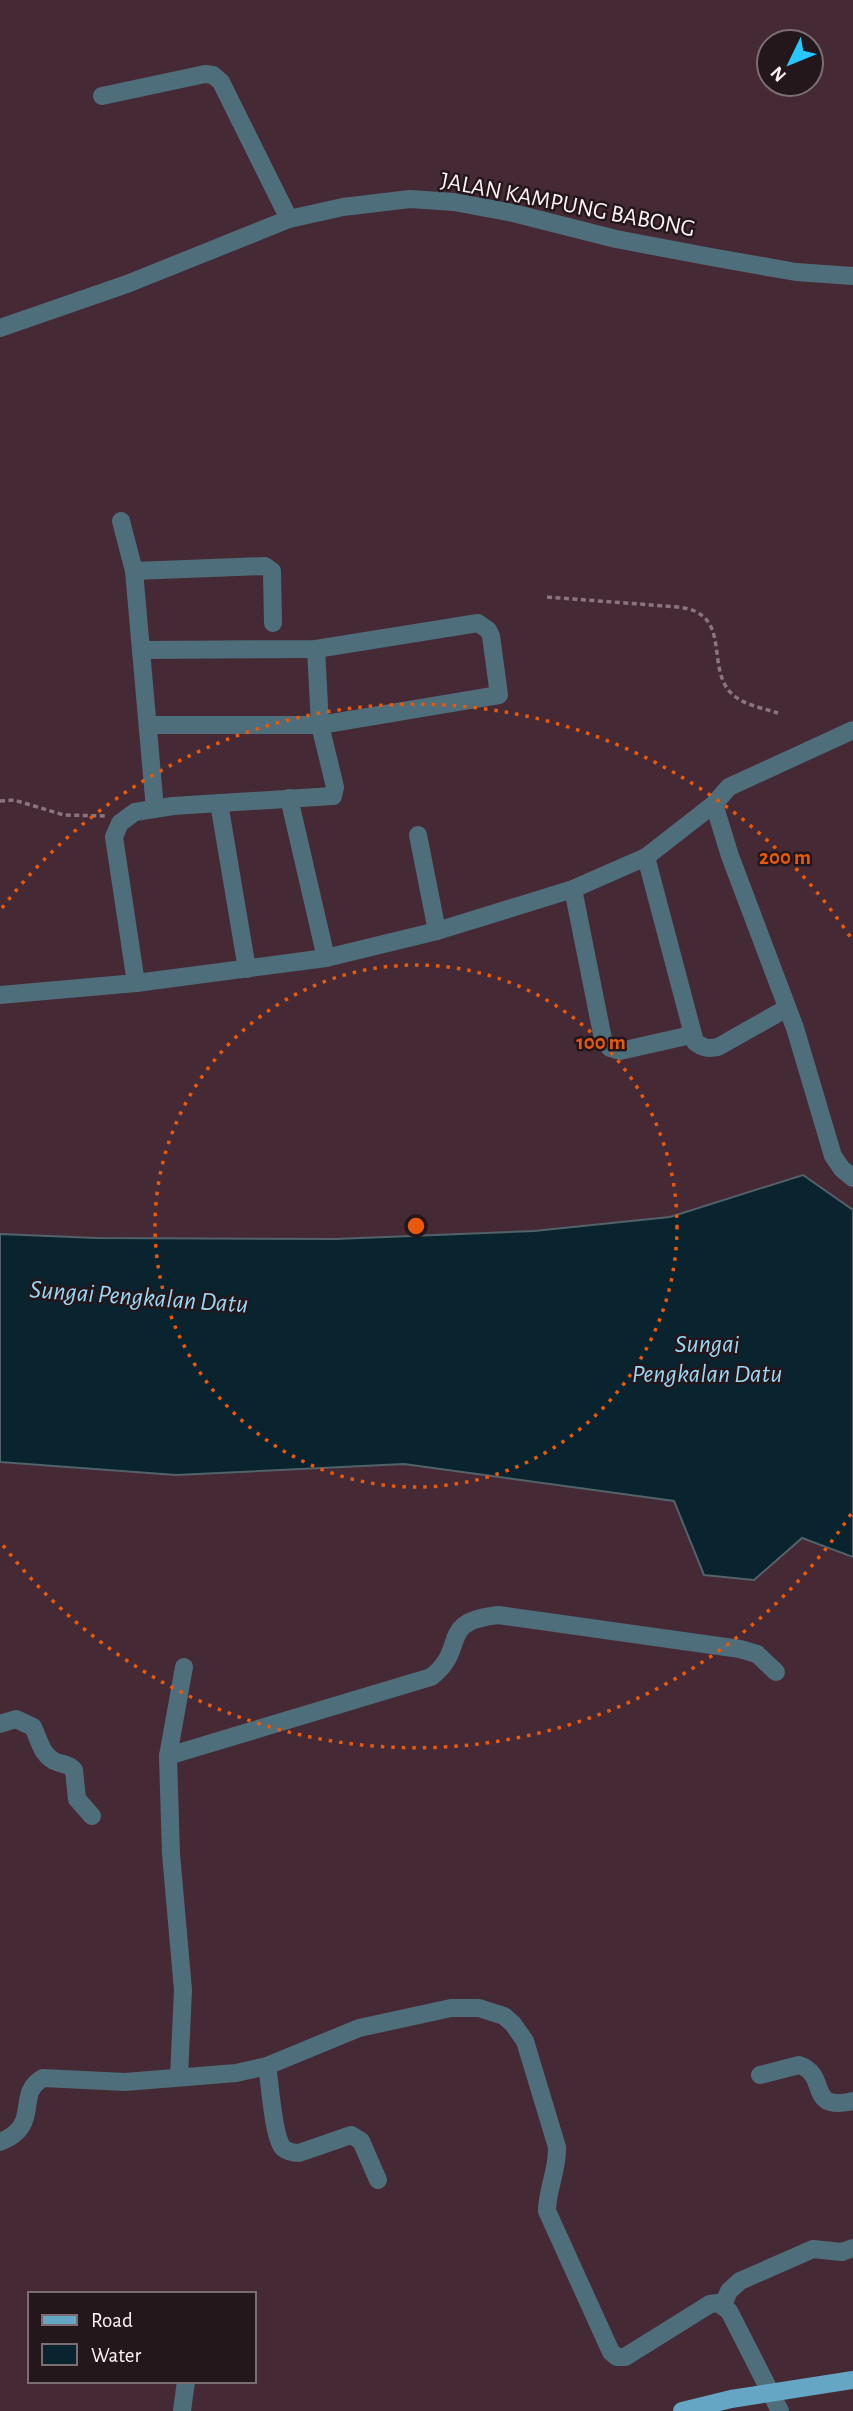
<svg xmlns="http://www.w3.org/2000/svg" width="853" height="2411" font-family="'Alegreya Sans',sans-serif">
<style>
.water{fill:#09242e;stroke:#52626a;stroke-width:2}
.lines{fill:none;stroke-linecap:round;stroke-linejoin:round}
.path{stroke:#8a757d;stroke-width:3.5;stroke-dasharray:5 3.5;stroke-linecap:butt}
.minor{stroke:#4f6e7b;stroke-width:18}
.major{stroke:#64a6c3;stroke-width:18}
.ring{fill:none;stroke:#e8590c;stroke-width:3.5;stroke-dasharray:3.5 7}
.labels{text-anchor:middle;stroke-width:5;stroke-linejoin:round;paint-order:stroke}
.street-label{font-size:24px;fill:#fdf1f5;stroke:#24171c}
.water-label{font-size:26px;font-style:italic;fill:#9ad8f4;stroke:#24171c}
.centre{fill:#e8590c;stroke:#24171c;stroke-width:3.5}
.ring-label{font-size:21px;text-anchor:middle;font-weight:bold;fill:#e8590c;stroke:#24171c;stroke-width:5;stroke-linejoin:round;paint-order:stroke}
</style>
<rect width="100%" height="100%" fill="#452a35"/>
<path class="water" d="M803,1175l50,35v347l-51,-19 -48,42 -50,-5 -30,-74 -270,-37 -228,11 -176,-13v-228l96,4 240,1 198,-8 136,-14z"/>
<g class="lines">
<g class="path">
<path d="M547,597l131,10c56,6 26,60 54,87 12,11 30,14 46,19"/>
<path d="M0,801l14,-1 50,15 43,1"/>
</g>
<g class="minor">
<path d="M102,96l103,-22 8,1 8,7 68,137"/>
<path d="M0,328l127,-44 162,-65 54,-12 67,-8 44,3 59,11 103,26 95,18 85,15 57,4"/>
<path d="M121,521l13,50 21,238"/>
<path d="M134,571l131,-5 7,5 1,52"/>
<path d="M141,650l175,-1 162,-26 10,7 3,6 8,59 -179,30h-172"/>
<path d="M289,798l37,160"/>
<path d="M219,803l28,166"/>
<path d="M714,804l16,52 65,172 38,128 9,13 11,9"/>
<path d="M418,835l19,96"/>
<path d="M646,857l49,185c8,6 13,7 23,5l69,-39"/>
<path d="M573,889l30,150 7,9 10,3 71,-16"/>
<path d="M136,983l-22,-146 6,-14 15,-11 38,-6 160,-10 2,-9 -15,-62 -4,-76"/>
<path d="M0,995l136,-12 190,-25 111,-27 136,-42 73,-32 68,-53 15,-17 124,-57"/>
<path d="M0,1724l16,-5 17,8c6,12 8,27 21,34 8,4 14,2 20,9l3,29 15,17"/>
<path d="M168,1756l263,-79c38,-29 5,-55 67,-62l242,34 17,5 19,18"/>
<path d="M267,2066c3,16 6,71 16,82 5,4 10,5 16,5l52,-18 10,6 17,39"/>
<path d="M760,2075l39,-10c31,10 6,47 54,36"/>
<path d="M179,2077l4,-87 -12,-136 -3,-98 16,-89"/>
<path d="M0,2142c43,-17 14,-48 43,-64l82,4 111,-9 31,-7 92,-38 92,-20h28l25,8 9,8 12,17 32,106c1,23 -10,42 -10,64l64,141 6,5h8l85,-53 8,-1 11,8 51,100"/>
<path d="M723,2305l6,-14 11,-10 73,-32 29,3 11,-4"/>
<path d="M182,2411l4,-30"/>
</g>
<path class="major" d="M682,2411l49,-12 122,-19"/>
</g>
<g class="ring">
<circle cx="416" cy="1226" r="261"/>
<path d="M851 1514A522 522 0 0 1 2 1544M2 908A522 522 0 0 1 851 938"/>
</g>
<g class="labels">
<g class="street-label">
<text transform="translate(568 204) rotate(11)" y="8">JALAN KAMPUNG BABONG</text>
</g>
<g class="water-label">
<text transform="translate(139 1296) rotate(4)" y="9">Sungai Pengkalan Datu</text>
<text x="707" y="1352">Sungai<tspan x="707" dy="30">Pengkalan Datu</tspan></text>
</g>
</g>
<circle cx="416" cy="1226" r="10" class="centre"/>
<g class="ring-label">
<text x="785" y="864">200 m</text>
<text x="601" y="1049">100 m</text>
</g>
<rect x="28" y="2292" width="228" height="91" fill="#24171c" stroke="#7b6e73" stroke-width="2"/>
<rect x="42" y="2315" width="35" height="10" fill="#64a6c3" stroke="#7b6e73" stroke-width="2"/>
<text x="91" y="2327" font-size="21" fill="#fdf1f5">Road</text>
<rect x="42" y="2344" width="35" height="21" fill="#09242e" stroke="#7b6e73" stroke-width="2"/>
<text x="91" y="2362" font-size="21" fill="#fdf1f5">Water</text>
<g transform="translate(790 63) rotate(227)"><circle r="33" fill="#24171c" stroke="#7b6e73" stroke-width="2"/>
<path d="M0-5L12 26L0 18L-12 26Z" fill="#27c8ff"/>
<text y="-10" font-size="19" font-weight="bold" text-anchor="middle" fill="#fdf1f5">N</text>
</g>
</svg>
